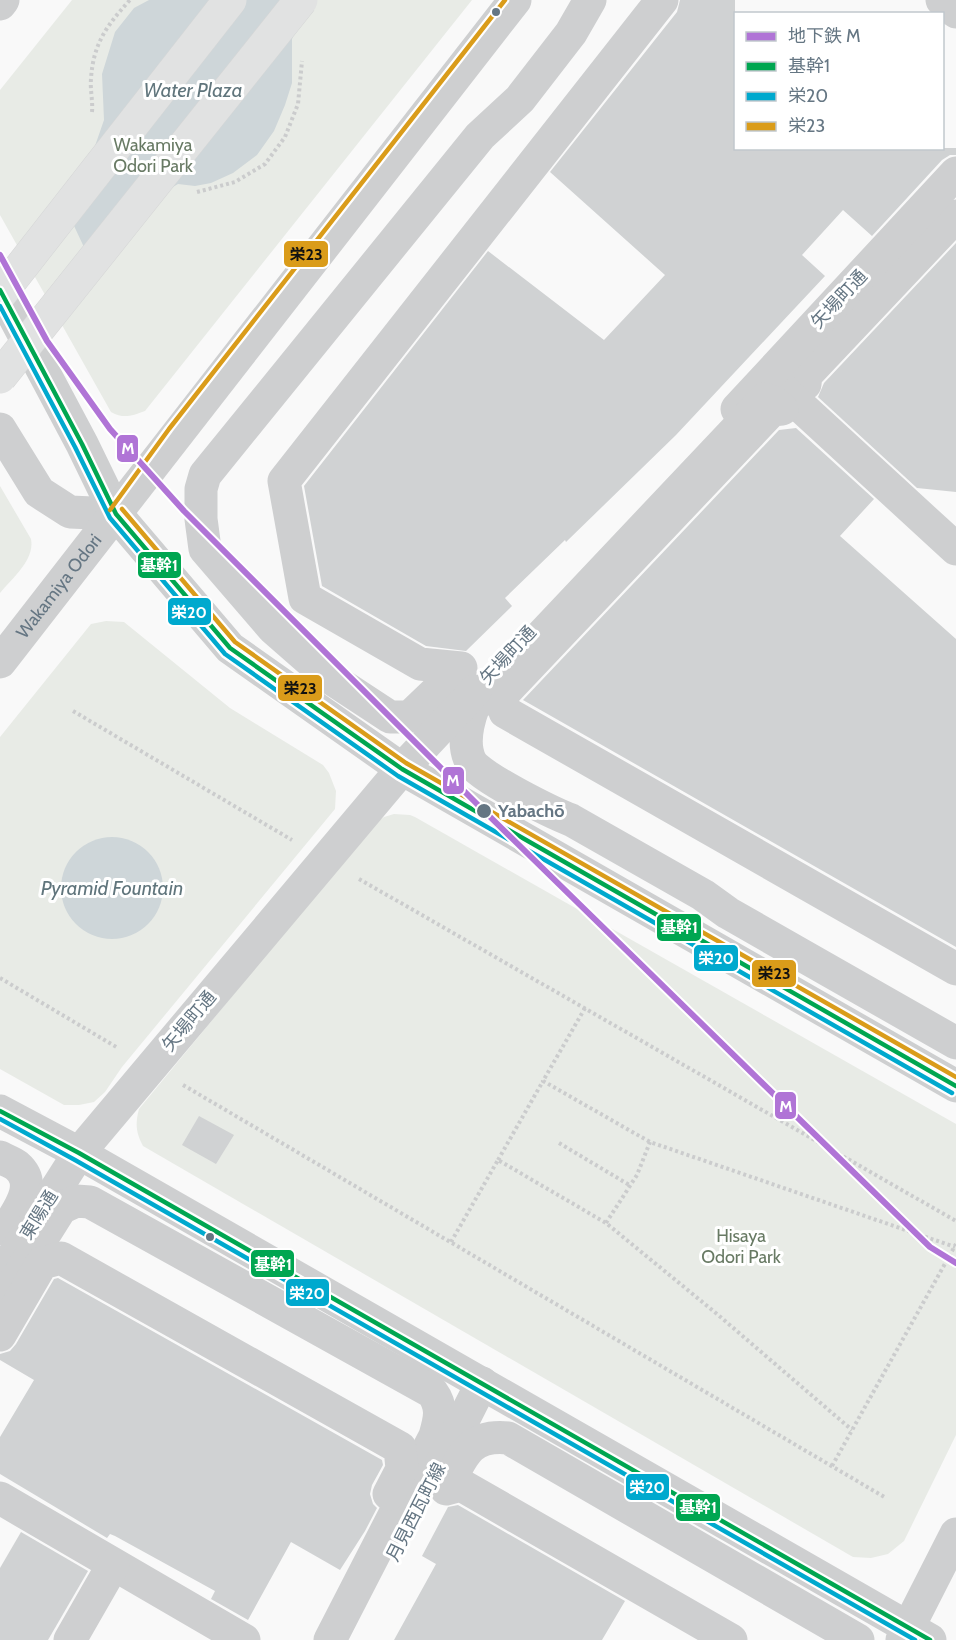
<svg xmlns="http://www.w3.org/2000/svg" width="956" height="1640" font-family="Cabin,'Noto Sans JP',sans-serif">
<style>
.green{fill:#e8ebe6}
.water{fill:#ced6d9}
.building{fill:#d0d2d3}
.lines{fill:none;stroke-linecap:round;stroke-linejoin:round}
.path{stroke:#cbcccd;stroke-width:4;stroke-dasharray:3 3;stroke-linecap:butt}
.minor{stroke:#cecfd0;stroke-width:33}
.highway-bridge-casing{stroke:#d5d6d6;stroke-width:34;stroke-linecap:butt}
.highway-bridge{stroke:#e1e2e2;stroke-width:33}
.bus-1-casing{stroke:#fff;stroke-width:9}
.bus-2-casing{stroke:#fff;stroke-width:9}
.bus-3-casing{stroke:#fff;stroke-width:9}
.bus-1{stroke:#00a651;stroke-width:4.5}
.bus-2{stroke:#00a9ce;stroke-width:4.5}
.bus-3{stroke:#da9c1a;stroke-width:4.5}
.metro-1-casing{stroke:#fff;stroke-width:10}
.metro-1{stroke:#b074d6;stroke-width:6}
.bus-dot{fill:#657683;stroke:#fff;stroke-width:2}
.labels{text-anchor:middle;stroke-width:6;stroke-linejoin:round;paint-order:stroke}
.park-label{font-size:18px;fill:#687a64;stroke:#fff}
.street-label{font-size:18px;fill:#657683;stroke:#fff}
.stop-label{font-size:18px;font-weight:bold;fill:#657683;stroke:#fff;text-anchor:start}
.water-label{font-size:20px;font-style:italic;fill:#60757c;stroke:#fff}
.line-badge{stroke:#fff;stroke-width:2}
.badge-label{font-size:16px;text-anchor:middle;font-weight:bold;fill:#fff}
.pale-badge-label{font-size:16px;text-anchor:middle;font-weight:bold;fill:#111}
</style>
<rect width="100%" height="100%" fill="#f9f9f9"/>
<g class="green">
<path d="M72,0h400l-327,411c-14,5 -21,8 -34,1l-111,-197v-125z"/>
<path d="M0,486l31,53c4,21 -19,39 -31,54z"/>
<path d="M106,621l18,1 106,86 93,57 6,8 7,18 -1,18 -213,258 -17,25 -11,10 -15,3h-15l-64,-36v-332l91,-113z"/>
<path d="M394,814l16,1 5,2 541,307v311l-52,106 -16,13 -17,4 -18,-1 -710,-411c-7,-13 -8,-22 -4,-37l234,-284 11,-8z"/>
</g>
<g class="water">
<path d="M149,0h165l-13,17 -9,22v44l-7,22 -11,26 -17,24 -24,18 -22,10 -16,3 -17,-2 -34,20 -47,71 -36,-77 27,-32 16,-46 -2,-46 13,-42 19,-24z"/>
<circle cx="112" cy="888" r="51"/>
</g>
<g class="building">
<path d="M680,0h55v148h221v7h-6l-8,5 -70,76 -29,-26 -41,45 23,21 -149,159 -110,107 -1,-2 -60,58 7,8 -46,45 -40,-5 -104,-60 -18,-100 184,-235 116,89 61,-65 -115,-103 127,-160z"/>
<path d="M956,243v249l-39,-4 -99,-91 6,-14z"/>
<path d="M796,428l78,71 -34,37 116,103v308l-433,-247 256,-270z"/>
<path d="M199,1116l35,19 -18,29 -34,-19z"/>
<path d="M58,1278l324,182 1,5 -11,20 -2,9 3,10 4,4 -12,23 -25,39 -49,-28 -43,78 -37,-21 4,-8 -100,-55 -5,-2 -3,4 -107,-64v-37l34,-57 -34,-20v-6l10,-3 6,-7 38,-65z"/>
<path d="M458,1505l167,96 -23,39h-208l42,-76 -14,-8 26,-49z"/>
<path d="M21,1532l67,39 -40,69h-48v-72z"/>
</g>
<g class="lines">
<g class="path">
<path d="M92,112c1,-11 -2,-22 -1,-33 2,-35 16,-54 39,-79"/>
<path d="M197,192l38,-10 30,-18 20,-27 13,-33 4,-43"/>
<path d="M73,711l219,129"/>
<path d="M359,879l597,342"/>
<path d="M0,978l118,70"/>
<path d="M585,1008l-42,73 107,61 305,105"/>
<path d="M183,1085l703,413"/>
<path d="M559,1143l72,43"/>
<path d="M498,1160l45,-79"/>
<path d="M606,1223l31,-48 13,-33"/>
<path d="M451,1242l47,-82 108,63 111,91 135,116"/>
<path d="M832,1466l124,-222"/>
</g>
<g class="minor">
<path d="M590,0l-19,33 -51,66 -40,37 -275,339 -4,14v30l4,30 68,79 56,49 61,40h18l6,-4 47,-45 -41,-4 -115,-66 -21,-117 378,-481"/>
<path d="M942,0l14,12"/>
<path d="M0,4l3,-4"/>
<path d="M0,290l82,154 34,70 114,134 172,121 554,317"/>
<path d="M819,340l-23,28 1,7 8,9 1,-9 150,-159"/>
<path d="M773,381l183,168"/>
<path d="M737,409l219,-236"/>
<path d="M0,429l39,63 31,20 46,2"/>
<path id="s1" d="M0,662l515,-662"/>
<path d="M956,969l-451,-257 -4,-16 271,-286 10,-1 -9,-7 -8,-3 -292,309c-6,17 -11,37 -2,54 8,15 82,51 100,58l132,75 25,18 228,130"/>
<path d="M0,1111l79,42 851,487"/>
<path d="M0,1157c5,3 12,5 17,9 22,19 0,46 -11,64"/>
<path d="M0,1277l79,-124 323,-384 73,-78"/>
<path d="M0,1305l61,-97 15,-7 14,1 342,190c11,15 8,26 3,44l-105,204"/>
<path d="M0,1335l42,-72 19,-5 339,190 2,21 -13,25"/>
<path d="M442,1462l40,-79"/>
<path d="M0,1498l244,142"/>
<path d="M70,1640l43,-75"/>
<path d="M731,1640l-270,-155 -15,4c16,-31 21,-55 62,-51l350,202"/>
<path d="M902,1640l54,-106"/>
</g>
<g class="highway-bridge-casing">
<g id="highway-bridge">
<path d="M0,294l230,-294"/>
<path d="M0,377l301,-377"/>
</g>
</g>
<use href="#highway-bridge" class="highway-bridge"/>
<g class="bus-1-casing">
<g id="bus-1">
<path d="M0,290l82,154 34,70 114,134 172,121 554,317"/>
<path d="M0,1111l79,42 851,487"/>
</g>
</g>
<g class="bus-2-casing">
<g id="bus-2">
<path d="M0,306l75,141 35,71 115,136 173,122 554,317"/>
<path d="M0,1119l75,41 840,480"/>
</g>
</g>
<g class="bus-3-casing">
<g id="bus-3">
<path d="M122,509l113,133 171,121 550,314"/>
<path d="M110,510l59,-81 336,-429"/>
</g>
</g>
<use href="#bus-1" class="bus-1"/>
<use href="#bus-2" class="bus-2"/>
<use href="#bus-3" class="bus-3"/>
<g class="metro-1-casing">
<path id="metro-1" d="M0,255l47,86 63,88 74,82 298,298 448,438 26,16"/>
</g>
<use href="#metro-1" class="metro-1"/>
</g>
<g class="bus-dot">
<circle cx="496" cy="12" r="5"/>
<circle cx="484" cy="811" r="8"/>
<circle cx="210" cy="1237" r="5"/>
</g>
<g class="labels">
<g class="park-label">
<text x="153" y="151">Wakamiya<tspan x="153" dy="21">Odori Park</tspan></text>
<text x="741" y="1242">Hisaya<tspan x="741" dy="21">Odori Park</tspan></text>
</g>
<g class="street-label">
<text transform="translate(839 299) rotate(-47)" y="6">矢場町通</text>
<text dy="6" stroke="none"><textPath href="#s1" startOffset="96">Wakamiya Odori</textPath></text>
<text transform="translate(508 655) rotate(-47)" y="6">矢場町通</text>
<text transform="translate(189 1021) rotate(-50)" y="6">矢場町通</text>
<text transform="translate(39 1215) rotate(-58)" y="6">東陽通</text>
<text transform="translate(416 1512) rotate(-63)" y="6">月見西瓦町線</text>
</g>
<g class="stop-label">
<text x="498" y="817">Yabachō</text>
</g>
<g class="water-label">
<text x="193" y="97">Water Plaza</text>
<text x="112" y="895">Pyramid Fountain</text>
</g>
</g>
<g class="line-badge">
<rect x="283" y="240" width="46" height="28" rx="6" fill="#da9c1a"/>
<rect x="116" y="434" width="23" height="29" rx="6" fill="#b074d6"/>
<rect x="137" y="551" width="45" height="28" rx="6" fill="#00a651"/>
<rect x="167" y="597" width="45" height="29" rx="6" fill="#00a9ce"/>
<rect x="277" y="674" width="46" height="28" rx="6" fill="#da9c1a"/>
<rect x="442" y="766" width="23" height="29" rx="6" fill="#b074d6"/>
<rect x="656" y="913" width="46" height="29" rx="6" fill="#00a651"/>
<rect x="693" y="944" width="46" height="28" rx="6" fill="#00a9ce"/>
<rect x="751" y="959" width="46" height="29" rx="6" fill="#da9c1a"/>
<rect x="774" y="1091" width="23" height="29" rx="6" fill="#b074d6"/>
<rect x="250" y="1249" width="45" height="29" rx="6" fill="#00a651"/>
<rect x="285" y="1278" width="45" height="29" rx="6" fill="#00a9ce"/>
<rect x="625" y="1473" width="45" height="28" rx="6" fill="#00a9ce"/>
<rect x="675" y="1493" width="46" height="29" rx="6" fill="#00a651"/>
</g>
<g class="badge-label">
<text x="128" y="454">M</text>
<text x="159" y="571">基幹1</text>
<text x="189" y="618">栄20</text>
<text x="453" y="786">M</text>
<text x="679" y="933">基幹1</text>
<text x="716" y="964">栄20</text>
<text x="786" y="1112">M</text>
<text x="273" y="1270">基幹1</text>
<text x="307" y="1299">栄20</text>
<text x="647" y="1493">栄20</text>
<text x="698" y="1513">基幹1</text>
</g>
<g class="pale-badge-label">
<text x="306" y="260">栄23</text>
<text x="300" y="694">栄23</text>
<text x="774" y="979">栄23</text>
</g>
<rect x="734" y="12" width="210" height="138" fill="#ffffff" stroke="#c1c8cd" stroke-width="1.5"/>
<rect x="746" y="32" width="30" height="9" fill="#b074d6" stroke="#c1c8cd" stroke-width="1.5"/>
<text x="788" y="42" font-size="18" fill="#657683">地下鉄 M</text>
<rect x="746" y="62" width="30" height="9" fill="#00a651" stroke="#c1c8cd" stroke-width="1.5"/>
<text x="788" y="72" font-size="18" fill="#657683">基幹1</text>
<rect x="746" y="92" width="30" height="9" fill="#00a9ce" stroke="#c1c8cd" stroke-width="1.5"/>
<text x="788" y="102" font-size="18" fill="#657683">栄20</text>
<rect x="746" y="122" width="30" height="9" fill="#da9c1a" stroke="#c1c8cd" stroke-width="1.5"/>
<text x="788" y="132" font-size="18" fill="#657683">栄23</text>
</svg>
